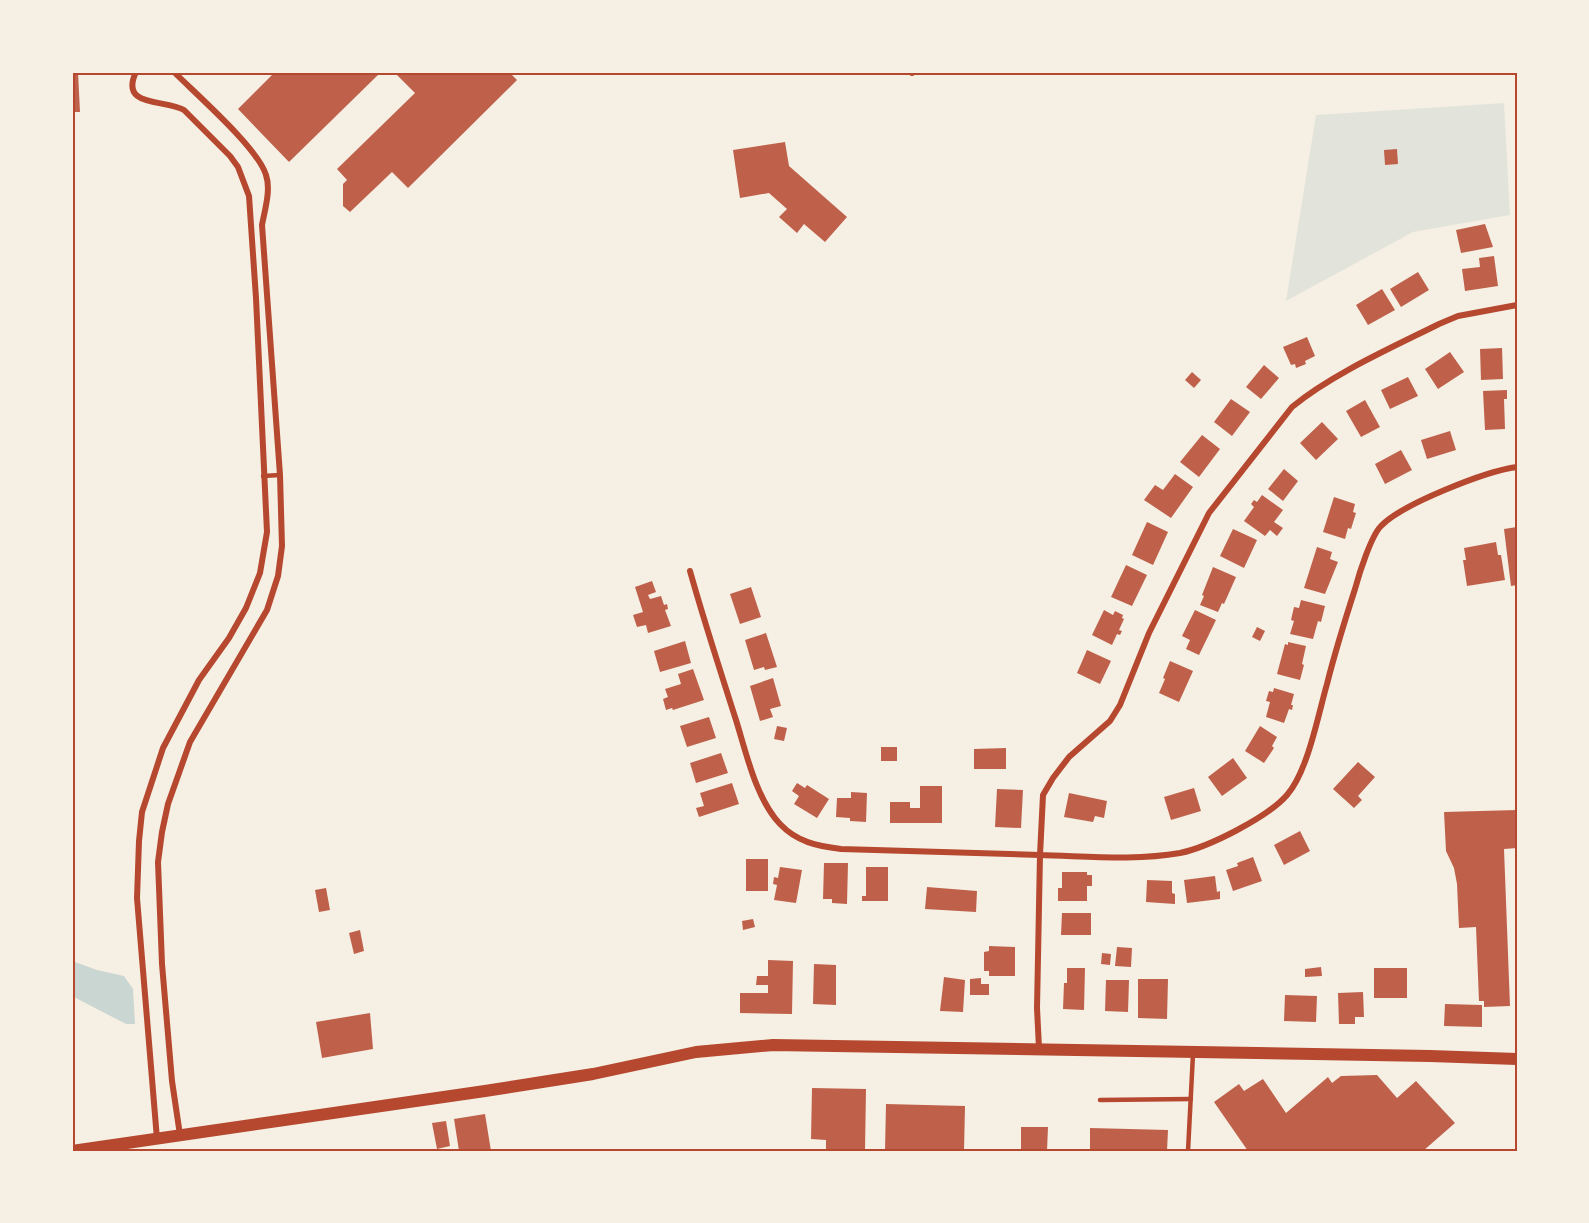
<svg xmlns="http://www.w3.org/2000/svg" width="1589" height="1223" font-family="Arial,sans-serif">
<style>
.green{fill:#e2e4dc}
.water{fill:#c9d6d2}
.building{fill:#bf614a}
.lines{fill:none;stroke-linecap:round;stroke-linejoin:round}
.service{stroke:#b5482f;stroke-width:4.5}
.minor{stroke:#b5482f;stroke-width:6}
.secondary{stroke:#b5482f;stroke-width:12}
.neatline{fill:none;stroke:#b5482f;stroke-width:2}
</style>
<rect width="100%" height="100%" fill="#f6efe4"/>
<path class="green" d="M1504,103l6,112 -97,17 -127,69 30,-186z"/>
<path class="water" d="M72,961l25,9 27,6 9,13 2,35h-9l-54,-28z"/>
<g class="building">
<path d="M72,72h6l2,40h-8z"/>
<path d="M275,72h106l-92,90 -51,-53z"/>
<path d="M394,72h115l8,8 -109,108 -16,-16 -42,40 -7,-6v-22l4,-4 -10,-11 78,-76z"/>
<path d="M785,142l4,24 58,51 -22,25 -21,-18 -7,9 -18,-16 8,-8 -18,-16 -29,5 -7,-48z"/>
<path d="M1397,149l1,15 -13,1 -1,-15z"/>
<path d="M1485,224l8,23 -32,6 -5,-23z"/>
<path d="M1494,256l4,30 -33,5 -3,-22 18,-2 -1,-9z"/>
<path d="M1418,272l11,18 -28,17 -11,-18z"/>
<path d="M1382,289l13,21 -27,15 -12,-20z"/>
<path d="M1307,337l8,19 -10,5 1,3 -10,4 -1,-4 -4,1 -8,-18z"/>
<path d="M1502,348l1,31 -22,1 -1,-31z"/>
<path d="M1450,352l14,20 -26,17 -13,-20z"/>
<path d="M1264,365l15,13 -18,21 -15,-12z"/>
<path d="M1192,372l9,8 -7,8 -9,-8z"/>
<path d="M1408,377l10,19 -28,13 -9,-19z"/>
<path d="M1507,390v9h-3l1,30 -20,1 -2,-39z"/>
<path d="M1231,399l19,13 -18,24 -18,-14z"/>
<path d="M1365,400l15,27 -19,10 -15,-26z"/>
<path d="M1322,422l16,17 -22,21 -16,-17z"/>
<path d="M1450,431l6,19 -29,9 -6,-19z"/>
<path d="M1202,435l18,14 -21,28 -19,-15z"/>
<path d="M1401,450l11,20 -27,14 -10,-20z"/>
<path d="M1284,469l14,12 -15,20 -15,-12z"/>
<path d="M1175,474l18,13 -22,31 -27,-18 11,-15 8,5z"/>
<path d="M1262,495l21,15 -9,12 9,6 -6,8 -7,-6 -5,6 -21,-15 10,-14 -3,-3 3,-4 3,2z"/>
<path d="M1334,497l21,7 -2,8 3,1 -5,16 -3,-1 -3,11 -22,-7z"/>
<path d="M1147,522l21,10 -15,33 -21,-10z"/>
<path d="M1517,527v58l-6,1 -7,-57z"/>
<path d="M1233,529l24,11 -13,28 -24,-12z"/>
<path d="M1496,542l2,13h3l4,25 -38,6 -4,-26h3l-2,-12z"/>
<path d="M1317,547l15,5 -2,7 8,3 -13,32 -21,-6z"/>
<path d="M1126,565l21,10 -15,31 -21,-9z"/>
<path d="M1213,567l23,10 -12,27 -2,-1 -4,9 -18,-7 4,-9 -2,-1z"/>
<path d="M652,581l4,11 -8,3 2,4 11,-3 3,9 3,-1 1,5 -3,1 6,16 -23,7 -2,-8 -9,2 -4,-12 10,-3 -8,-25z"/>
<path d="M751,587l10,30 -21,7 -10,-30z"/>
<path d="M1301,600l24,6 -4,16 -3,-1 -5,18 -23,-5 4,-13 -3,-1 3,-13 5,1z"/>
<path d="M1104,610l9,5 2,-4 8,4 -1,3 2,1 -5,11 3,1 -2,4 -3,-1 -5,11 -20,-10z"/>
<path d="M1195,610l21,10 -17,35 -13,-6 4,-9 -8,-4z"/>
<path d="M1257,627l8,4 -5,10 -8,-4z"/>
<path d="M766,633l11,34 -12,3 -1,-3 -10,3 -9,-30z"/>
<path d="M685,641l6,22 -31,9 -6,-21z"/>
<path d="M1288,642l18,4 -4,18 2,1 -4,15 -23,-6 8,-30 3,1z"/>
<path d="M1087,650l24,11 -11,23 -23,-11z"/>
<path d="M1170,661l23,10 -14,31 -20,-9 6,-14 -2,-1z"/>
<path d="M693,669l11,31 -31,10 -1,-2 -6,2 -3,-11 5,-2 -3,-8 16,-5 -3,-10z"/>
<path d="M773,678l8,28 -11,3 3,8 -13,4 -10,-35z"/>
<path d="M1274,688l20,6 -3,11h2l-1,5 -3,-1 -5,14 -18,-6 4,-15 -4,-1 3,-10 4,1z"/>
<path d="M709,717l7,21 -29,9 -7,-21z"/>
<path d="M777,726l10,2 -3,13 -10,-2z"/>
<path d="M1260,726l17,11 -5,9 2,2 -10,15 -19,-12z"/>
<rect x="881" y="747" width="16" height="14"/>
<path d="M1006,748v21h-32v-20z"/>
<path d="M721,753l7,20 -32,10 -6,-20z"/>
<path d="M1233,758l14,20 -25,18 -14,-19z"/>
<path d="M1358,762l17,15 -17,19 4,4 -8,8 -21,-19z"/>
<path d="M732,783l7,21 -40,13 -3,-9 8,-2 -4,-13z"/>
<path d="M797,783l8,5 2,-3 22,14 -12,19 -23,-14 5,-8 -7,-5z"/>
<path d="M920,786h22v37h-52v-21h20v6h10z"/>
<path d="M1194,788l7,23 -30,9 -7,-23z"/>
<path d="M997,789l26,1 -2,38 -26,-1z"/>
<path d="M851,792l16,1 -1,29 -16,-1v-3l-14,-1 1,-19h14z"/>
<path d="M1069,793l38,8 -3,17 -9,-2 -2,6 -29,-5z"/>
<path d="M1517,810v38l-13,1 6,157 -26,1v-6h-5l-3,-74 -17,1 -2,-44 -3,-16 -8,-17 -2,-39z"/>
<path d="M1300,831l10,20 -26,14 -10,-20z"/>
<path d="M1253,857l9,24 -29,10 -7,-21 12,-4 -1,-3z"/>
<rect x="746" y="859" width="22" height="32"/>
<path d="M824,863h24l-1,41 -15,-1v-4h-9z"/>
<path d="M780,867l22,3 -6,33 -22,-3 3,-15 -4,-1 1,-7 4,1z"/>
<path d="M866,867h22v34h-26v-5h4z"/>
<path d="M1062,872h25v3h5v11h-5v15h-29v-13h4z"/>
<path d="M1215,876l2,16 3,-1v8l-33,4 -3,-23z"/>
<path d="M1147,880l25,1v12l3,1v10l-29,-2z"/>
<path d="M927,887l50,4 -1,21 -51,-3z"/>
<path d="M326,888l4,22 -11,2 -4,-22z"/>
<path d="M1062,913h29v22h-30z"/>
<path d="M753,919l2,8 -12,3 -1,-9z"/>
<path d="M360,930l4,21 -10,3 -5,-21z"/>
<path d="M989,946l26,1v29h-26v-5h-5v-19l5,-1z"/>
<path d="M1117,947l15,1 -1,19 -16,-1z"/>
<path d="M1102,953l9,1 -1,11 -9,-1z"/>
<path d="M768,960l25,1 -1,53 -52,-1v-20h28v-8h-12l1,-9h11z"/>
<path d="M814,964l22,1v40l-23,-1z"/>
<path d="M1321,967l1,9 -17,1v-8z"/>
<path d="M1067,968h18l-1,42 -21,-1 1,-26h3z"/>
<rect x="1374" y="968" width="33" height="30"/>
<path d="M944,977l21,3 -2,32 -23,-1z"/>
<path d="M981,978v6h8v11h-19v-16z"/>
<path d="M1138,979h30l-1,40 -29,-1z"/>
<path d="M1106,980h23l-1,32 -23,-1z"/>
<path d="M1363,992l1,25h-9v7h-16l-1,-31z"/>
<path d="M1285,995l32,1 -1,26 -32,-1z"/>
<path d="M1445,1004l37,1v22l-38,-1z"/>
<path d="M370,1013l3,36 -51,9 -6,-36z"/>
<path d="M1377,1075l20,23 19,-17 39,42 -32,28h-175l-34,-49 25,-18 5,7 19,-12 23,34 42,-36 4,6 9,-7z"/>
<path d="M812,1088l54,1 -1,62h-39v-11l-15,-1z"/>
<path d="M886,1104l79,2 -1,45h-79z"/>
<path d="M485,1114l6,37h-32l-5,-32z"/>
<path d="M446,1121l4,25 -13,3 -5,-26z"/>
<path d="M1021,1127h27l-1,24h-26z"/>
<path d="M1090,1128l78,2 -1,21h-77z"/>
</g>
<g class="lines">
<g class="service">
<path d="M263,476l17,-1"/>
<path d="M1100,1100l91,-1"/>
<path d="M1188,1151l5,-97"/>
</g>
<g class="minor">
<path d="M136,72c-17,36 29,27 48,38l46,46 8,11 11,29 7,102 11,234 -7,41 -14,35 -17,30 -30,42 -36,68 -21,64 -3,29 -2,57 20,241"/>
<path d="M174,72c22,22 84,76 92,103 5,15 -1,34 -4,50l18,250 2,71 -4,30 -11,34 -77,132 -22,62 -6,28 -4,30 4,102 10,117 8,54"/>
<path d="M912,73v-1"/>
<path d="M1517,305l-59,11 -19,8c-46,23 -107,50 -147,83l-83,106 -60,120 -29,72 -10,16 -41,36 -16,21 -10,17 -3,60c46,1 95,6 140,-2 29,-6 88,-36 107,-58 21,-24 31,-80 40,-111 8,-32 18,-64 28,-95 4,-15 16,-53 26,-63 21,-22 105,-55 136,-59"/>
<path d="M690,571c14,50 30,99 46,149 10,32 20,79 44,104 17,18 37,22 61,25l199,6 -3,153 2,40"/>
</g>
<path class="secondary" d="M72,1151l413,-60 108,-17 103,-22 77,-7 657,11 87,3"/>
</g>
<rect width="1589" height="1223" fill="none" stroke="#f6efe4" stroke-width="147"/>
<rect x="74" y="74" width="1442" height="1076" class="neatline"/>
</svg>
